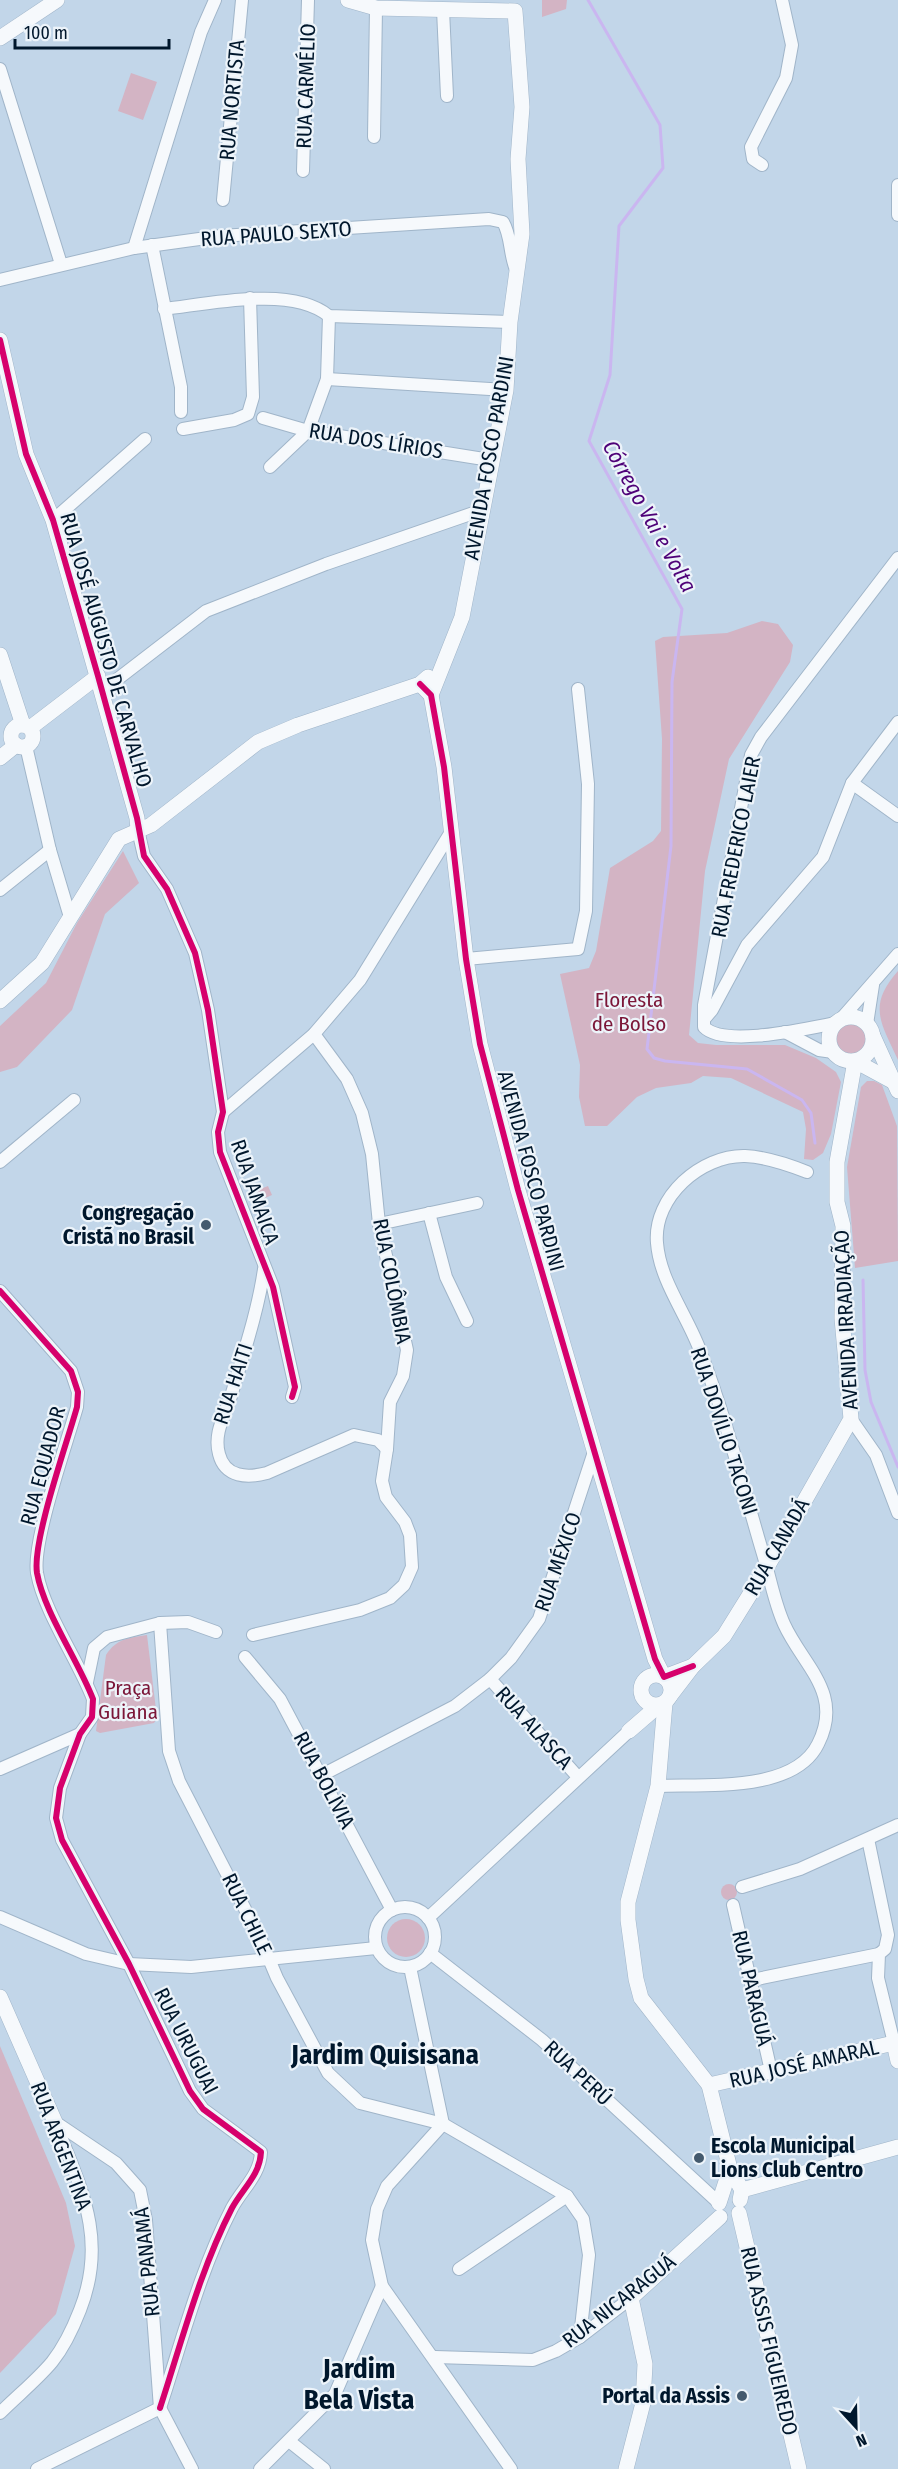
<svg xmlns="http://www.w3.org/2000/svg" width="898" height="2469" font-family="'Fira Sans Condensed',sans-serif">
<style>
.green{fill:#d3b4c4}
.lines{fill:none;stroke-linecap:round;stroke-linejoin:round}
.stream{stroke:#cab6f0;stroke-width:3}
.minor-casing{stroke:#a0b5c9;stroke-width:14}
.tertiary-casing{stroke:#a0b5c9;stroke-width:16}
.minor{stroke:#f6f9fc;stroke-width:12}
.tertiary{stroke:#f6f9fc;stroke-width:15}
.cycleway-casing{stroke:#edf4fa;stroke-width:10}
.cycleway{stroke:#d6006c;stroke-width:6}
.poi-dot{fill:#445a6e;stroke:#edf4fa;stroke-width:2}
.labels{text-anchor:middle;stroke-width:4.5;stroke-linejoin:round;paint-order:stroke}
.street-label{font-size:21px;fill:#00172c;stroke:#edf4fa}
.park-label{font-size:21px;fill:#7b1638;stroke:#edf4fa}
.poi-label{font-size:21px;font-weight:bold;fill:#00172c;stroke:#edf4fa;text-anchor:end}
.water-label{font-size:22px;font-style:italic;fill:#4e0278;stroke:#edf4fa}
.district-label{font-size:27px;font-weight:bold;fill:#00172c;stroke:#edf4fa}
</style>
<rect width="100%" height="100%" fill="#c2d6e9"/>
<g class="green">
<path d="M542,0h25l-1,9 -24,8z"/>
<path d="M131,73l26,9 -14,38 -25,-9z"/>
<path d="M762,621l16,3 15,21 -3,17 -61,97 -24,112 -16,164 9,8 18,2h69l31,13 20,14 5,10 -10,52 -8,19 -10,7 -9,-1 2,-30 -3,-17 -72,-34 -28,-2 -12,7 -35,5 -19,9 -30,29h-22l-6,-29 1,-32 -20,-91 29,-6 7,-17 14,-83 43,-27 8,-10 1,-92 -7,-98 8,-4 64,-4z"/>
<path d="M123,851l16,32 -34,31 -33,96 -55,57 -17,5v-46l46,-43 31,-60z"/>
<path d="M898,971v89c-17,-37 -31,-54 0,-89z"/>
<circle cx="851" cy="1039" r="16"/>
<path d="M867,1081h7l8,4 15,41 1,135 -43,7 -8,-101 14,-80z"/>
<path d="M268,1186l4,9 -20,9 -4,-10z"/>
<path d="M147,1635l10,83 -3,5 -54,10 -4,-2 10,-76c11,-17 23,-17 41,-20z"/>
<circle cx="729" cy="1892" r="8"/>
<circle cx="406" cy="1938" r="19"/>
<path d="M0,2046l66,157 9,43 -19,68 -56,59z"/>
</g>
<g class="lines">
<g class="stream">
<path d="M588,0l72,125 3,43 -44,58 -9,149 -21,66 93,168 -10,73 -1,164 -24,203 7,9 11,3 82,8 55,31 9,13 4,30"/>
<path d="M863,1280l2,90 6,32 27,65"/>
</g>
<g class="minor-casing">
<g id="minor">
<path d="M443,10l4,86"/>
<path d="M0,69l61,195"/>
<path d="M374,137l2,-129"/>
<path d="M762,165l-9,-6 -2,-12 35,-69 6,-33 -10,-45"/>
<path d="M303,171l5,-171"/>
<path d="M898,185v30"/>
<path d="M223,200l19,-200"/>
<path d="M152,245l29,142v25"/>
<path d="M134,248l67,-216 14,-32"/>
<path d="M0,280l134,-32 87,-12 268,-17 14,3c9,15 6,34 14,50"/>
<path d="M164,309c45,-5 128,-24 165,7l181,6"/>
<path d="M327,379l179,11"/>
<path d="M263,418l45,13 182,29"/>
<path d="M183,429l51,-9 14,-6 5,-17 -3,-99"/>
<path d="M270,467l38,-36 19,-52 2,-63"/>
<path d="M53,520l92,-81"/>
<path d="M102,691l104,-80 120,-47 156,-54"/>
<path d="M26,746l24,104 20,67"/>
<path d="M852,783l46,33"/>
<path d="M138,830l6,26 23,33 28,64 13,57 15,102 -5,20 2,20 53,135 22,100 -3,10"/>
<path d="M0,890l50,-40"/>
<path d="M466,959l112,-10 8,-38 2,-127 -10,-95"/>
<path d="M706,1017l6,-7 35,-65 76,-88 29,-74 46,-61"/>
<path d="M841,1019l57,-65"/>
<path d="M836,1023c-27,5 -112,25 -132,4v-22l47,-250 10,-18 137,-179"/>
<path d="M867,1024l6,-39"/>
<path d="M785,1032l34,18 14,2"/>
<path d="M223,1112l91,-78 46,-54 91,-148"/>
<path d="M0,1162l74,-62"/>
<path d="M429,1213l17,64 21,44"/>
<path d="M379,1224l98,-21"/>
<path d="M264,1269c-6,42 -20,83 -32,124 -6,21 -19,39 -13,61 6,24 29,24 48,19l87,-38 24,5 9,9"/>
<path d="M0,1291l71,80 7,21 -1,15c-10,36 -45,134 -40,166 7,39 41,87 56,126l-1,18 -12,17 -20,54 -4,30 6,22 67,124 61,127 13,18 58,43c-1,23 -18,36 -29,56 -32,62 -50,133 -72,200"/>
<path d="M851,1419l25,36 22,58"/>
<path d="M160,1623l9,128 10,30 82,159 16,38 51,95 32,30 83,21 124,72 16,23 6,36 -9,82"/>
<path d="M253,1635l107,-25 30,-12 14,-13 8,-18 -2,-32 -5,-13 -19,-25 -4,-16 5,-32 3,-47 13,-26 4,-26 -28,-126 -7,-70 -10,-41 -15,-34 -33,-45"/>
<path d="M245,1657l35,42 112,211"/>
<path d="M490,1679l88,98"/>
<path d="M87,1682l7,-34 13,-11 53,-14 28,-1 28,10"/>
<path d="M0,1769l80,-35"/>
<path d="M322,1775l133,-69 35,-27 21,-21 28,-39 55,-167"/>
<path d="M658,1786c46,-2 136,7 160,-42 26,-51 -15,-78 -34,-120 -10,-22 -14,-47 -21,-70 -20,-67 -37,-136 -62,-201 -13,-37 -41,-71 -44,-110 -4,-46 44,-88 88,-87 22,1 42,8 62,16"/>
<path d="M868,1839l20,96 -3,14 -6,5 -1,24 16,65"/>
<path d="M742,1887l58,-18 98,-44"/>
<path d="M733,1905l38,166"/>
<circle cx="405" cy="1937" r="30"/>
<path d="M0,1917l86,37 43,10 62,3 185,-19"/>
<path d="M428,1918l201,-187"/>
<path d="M430,1953l112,87 177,163"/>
<path d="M410,1967l33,157 -56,62 -10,23 -5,31 10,46 129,183"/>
<path d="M752,1980l127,-26"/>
<path d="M55,2122l61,41 24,27 6,30 14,188 32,61"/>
<path d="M459,2269l108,-73"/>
<path d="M435,2357l98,3 23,-9 24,-14 51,-39"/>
<path d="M0,2413c17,-17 37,-33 52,-51 12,-15 21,-34 28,-52 28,-71 1,-122 -25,-188"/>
<path d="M289,2441l35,28"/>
<path d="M37,2469l123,-61"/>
<path d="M260,2469l75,-75 47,-108"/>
</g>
</g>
<g class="tertiary-casing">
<g id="tertiary">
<path d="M348,0l28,8 139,3 7,96 -4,52 4,75 -12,88 -4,68 -44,227 -31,78"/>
<path d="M0,38l57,-38"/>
<path d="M0,340l26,114 27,66 84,298 1,12"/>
<path d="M0,655l23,70"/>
<path d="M420,684l11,11 13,72 22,192 14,85 38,146 137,469 9,18 29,-11"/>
<circle cx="22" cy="736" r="11"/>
<path d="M30,728l68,-52"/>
<path d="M0,758l16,-13"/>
<path d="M0,1001l42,-38 77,-124 32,-14 107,-83 40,-17 122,-41 8,-7"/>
<circle cx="851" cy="1039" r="22"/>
<path d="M873,1036l25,55"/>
<circle cx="656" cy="1690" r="15"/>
<path d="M670,1696l23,-30 31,-30 43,-69 84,-148 -9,-101 1,-92 -6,-24v-40l18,-101 37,20"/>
<path d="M665,1703l-7,83 -30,116v18l8,59 5,19 68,87 21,84"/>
<path d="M629,1731l29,-25"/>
<path d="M0,1997l55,125"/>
<path d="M894,2043l4,18"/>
<path d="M709,2085l189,-43"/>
<path d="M742,2190l156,-43"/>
<path d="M719,2203l11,-34 12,21 -2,10"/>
<path d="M739,2213l60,256"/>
<path d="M626,2469l17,-66 2,-39 -14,-66 89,-81"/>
</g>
</g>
<use href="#minor" class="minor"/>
<use href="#tertiary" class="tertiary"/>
<g class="cycleway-casing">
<g id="cycleway">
<path d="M0,340l26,114 27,66 45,156 39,142 7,38 23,33 28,64 13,57 15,102 -5,20 2,20 53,135 22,100 -3,10"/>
<path d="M420,684l11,11 13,72 22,192 14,85 38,146 137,469 9,18 29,-11"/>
<path d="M0,1291l71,80 7,21 -1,15c-10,36 -45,134 -40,166 7,39 41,87 56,126l-1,18 -12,17 -20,54 -4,30 6,22 67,124 61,127 13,18 58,43c-1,23 -18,36 -29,56 -32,62 -50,133 -72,200"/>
</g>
</g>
<use href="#cycleway" class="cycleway"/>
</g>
<g class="poi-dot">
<circle cx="206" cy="1225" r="6"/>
<circle cx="699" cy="2158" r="6"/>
<circle cx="742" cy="2396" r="6"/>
</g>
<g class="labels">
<g class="street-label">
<text transform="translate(306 86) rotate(-88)" y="7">RUA CARMÉLIO</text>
<text transform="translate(232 100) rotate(-85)" y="7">RUA NORTISTA</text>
<text transform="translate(276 234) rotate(-4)" y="7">RUA PAULO SEXTO</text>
<text transform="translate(376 441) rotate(9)" y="7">RUA DOS LÍRIOS</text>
<text transform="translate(489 458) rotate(-80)" y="7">AVENIDA FOSCO PARDINI</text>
<text transform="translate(106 650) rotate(74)" y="7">RUA JOSÉ AUGUSTO DE CARVALHO</text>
<text transform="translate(736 847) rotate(-79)" y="7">RUA FREDERICO LAIER</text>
<text transform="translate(531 1171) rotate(75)" y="7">AVENIDA FOSCO PARDINI</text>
<text transform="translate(255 1192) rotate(71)" y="7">RUA JAMAICA</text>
<text transform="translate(392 1281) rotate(79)" y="7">RUA COLÔMBIA</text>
<text transform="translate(846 1320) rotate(-93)" y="7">AVENIDA IRRADIAÇÃO</text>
<text transform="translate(233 1384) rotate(-72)" y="7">RUA HAITI</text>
<text transform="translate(724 1431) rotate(72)" y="7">RUA DOVÍLIO TACONI</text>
<text transform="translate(43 1466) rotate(-75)" y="7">RUA EQUADOR</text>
<text transform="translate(777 1547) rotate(-60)" y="7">RUA CANADÁ</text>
<text transform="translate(558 1562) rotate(-71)" y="7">RUA MÉXICO</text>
<text transform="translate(534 1728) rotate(48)" y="7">RUA ALASCA</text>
<text transform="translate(324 1780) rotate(62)" y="7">RUA BOLÍVIA</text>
<text transform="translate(247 1914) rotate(64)" y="7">RUA CHILE</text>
<text transform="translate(752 1988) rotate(77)" y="7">RUA PARAGUÁ</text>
<text transform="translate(186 2041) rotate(63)" y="7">RUA URUGUAI</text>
<text transform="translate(804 2064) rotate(-13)" y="7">RUA JOSÉ AMARAL</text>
<text transform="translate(578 2073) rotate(43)" y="7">RUA PERÚ</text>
<text transform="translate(61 2146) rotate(69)" y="7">RUA ARGENTINA</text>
<text transform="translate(147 2262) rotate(-96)" y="7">RUA PANAMÁ</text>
<text transform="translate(619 2301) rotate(-38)" y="7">RUA NICARAGUÁ</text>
<text transform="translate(769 2341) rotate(77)" y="7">RUA ASSIS FIGUEIREDO</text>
</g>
<g class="park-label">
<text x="629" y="1007">Floresta<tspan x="629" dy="24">de Bolso</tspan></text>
<text x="128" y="1695">Praça<tspan x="128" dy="24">Guiana</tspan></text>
</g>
<g class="poi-label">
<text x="194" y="1220">Congregação<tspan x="194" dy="24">Cristã no Brasil</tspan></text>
<text x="711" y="2153" text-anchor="start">Escola Municipal<tspan x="711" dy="24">Lions Club Centro</tspan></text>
<text x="730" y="2403">Portal da Assis</text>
</g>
<g class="water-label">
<text transform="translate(650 516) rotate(61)" y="8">Córrego Vai e Volta</text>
</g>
<g class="district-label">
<text x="385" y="2064">Jardim Quisisana</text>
<text x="359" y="2378">Jardim<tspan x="359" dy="31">Bela Vista</tspan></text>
</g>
</g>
<g transform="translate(856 2427) rotate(158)" stroke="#edf4fa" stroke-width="4.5" paint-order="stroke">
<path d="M0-4.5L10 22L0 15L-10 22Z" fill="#00172c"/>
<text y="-9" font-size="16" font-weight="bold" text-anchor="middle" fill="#00172c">N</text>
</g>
<path d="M15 39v9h154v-9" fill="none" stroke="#00172c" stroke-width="3"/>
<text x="24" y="39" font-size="18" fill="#00172c" stroke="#edf4fa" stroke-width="4.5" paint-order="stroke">100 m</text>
</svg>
